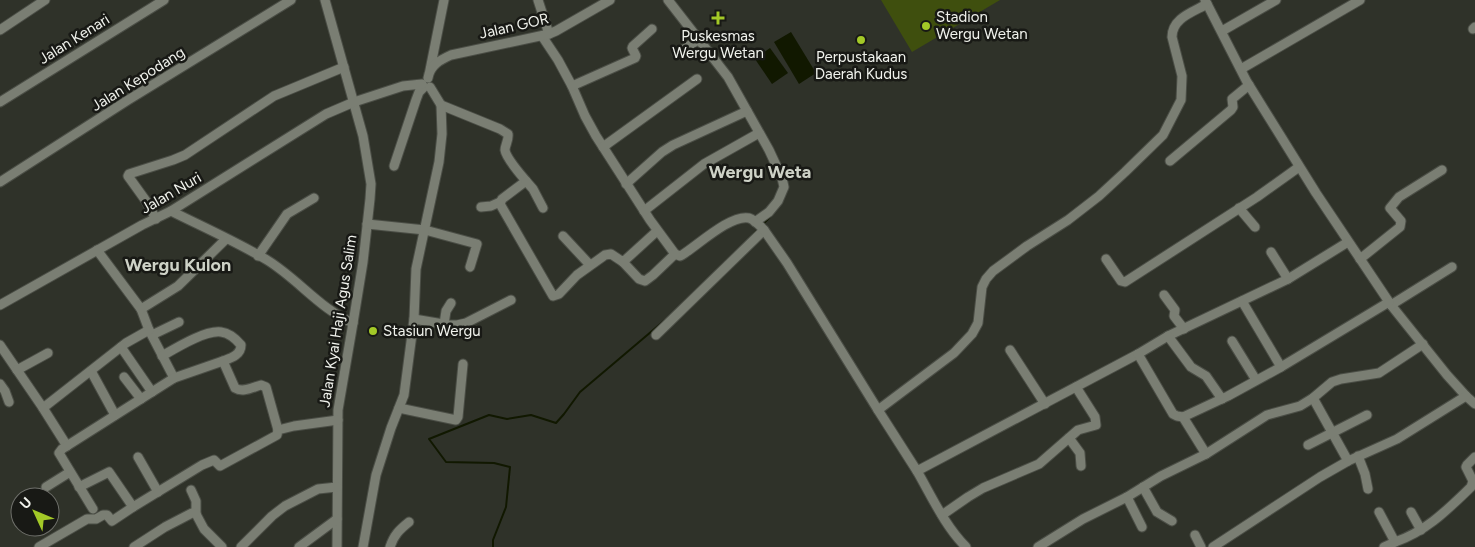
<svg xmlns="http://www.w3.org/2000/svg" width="1475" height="547" font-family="Figtree,sans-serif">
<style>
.green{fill:#3f4f0e}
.water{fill:#111800}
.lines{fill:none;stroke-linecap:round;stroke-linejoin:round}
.stream{stroke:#111800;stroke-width:2}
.minor-casing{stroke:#4b4e46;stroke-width:11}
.minor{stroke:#7a7e73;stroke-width:9}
.poi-dot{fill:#a3c927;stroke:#181915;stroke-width:2}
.labels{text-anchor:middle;stroke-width:5;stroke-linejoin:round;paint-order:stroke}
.poi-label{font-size:15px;fill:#f1f3ed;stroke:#181915;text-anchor:start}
.street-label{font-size:15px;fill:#f1f3ed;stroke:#181915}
.quarter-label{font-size:18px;font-weight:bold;fill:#ced2c7;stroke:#181915}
</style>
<rect width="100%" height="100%" fill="#2f3229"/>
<path class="green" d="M881,0h119l-88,52z"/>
<g class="water">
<path d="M791,32l25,41 -17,11 -25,-42z"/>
<path d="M770,48l18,25 -16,11 -17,-25z"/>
</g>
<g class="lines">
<g class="stream">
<path d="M763,224l7,-7"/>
<path d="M749,239l9,-10"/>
<path d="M493,547v-7l13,-33 4,-40 -16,-4 -48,-1 -17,-23 60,-24 18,4 24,-4 25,8 8,-9 16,-22 85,-72"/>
</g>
<g class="minor-casing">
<g id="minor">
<path d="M325,0l38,136 8,48 -1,15 -7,63 -10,61 -15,87 -1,137"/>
<path d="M538,0l11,34"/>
<path d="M668,0l60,77 41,73 13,28 2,9 -6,14 -9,11 -14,10"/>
<path d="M1205,0l42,82 69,111 75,112 56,70 19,21 9,8"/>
<path d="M1207,4c-14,8 -35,14 -35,33l10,39 -1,24 -18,35 -38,37 -26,24 -31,24 -41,26 -34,25 -7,8 -4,8 -4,36 -6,11 -18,19 -76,57 39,61 221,-117 30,-18 120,-57 60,-37"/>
<path d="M1473,29l2,-2"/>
<path d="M0,30l45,-30"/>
<path d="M1222,31l54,-31"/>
<path d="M542,36l16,24 14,26 13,30 11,20 54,84 25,34 5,2 2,-1c16,-10 49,-41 67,-37 6,2 11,8 15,12l-108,105"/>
<path d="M677,54l22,-15"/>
<path d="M1241,69l119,-69"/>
<path d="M430,70l14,-70"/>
<path d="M428,78c2,-13 12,-18 23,-23l98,-21 7,-3 54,-31"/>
<path d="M572,86l63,-28 1,-2 -4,-8 1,-2 19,-17"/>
<path d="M0,102l164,-102"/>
<path d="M441,105l59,24 8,5c1,6 -3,11 -3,16 1,8 16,25 21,31l-24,18 -2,5 53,92 6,-2 18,-19 28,-20 6,-1 12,8 34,-31"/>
<path d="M603,147l94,-68"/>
<path d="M1170,161l61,-51 2,-3 -1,-8 17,-14"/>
<path d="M394,166l22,-66 3,-8 5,-5"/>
<path d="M526,181l7,8 10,19"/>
<path d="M0,182l128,-82 163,-100"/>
<path d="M626,184l36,-32 11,-7 74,-34"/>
<path d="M481,207l10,-1 9,-4"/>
<path d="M1239,208l16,19"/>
<path d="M171,211c32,16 66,31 96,49 31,19 53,49 86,63"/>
<path d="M644,211l60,-47 55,-31"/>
<path d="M156,219l-10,-18 -18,-25 1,-2 44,-14 12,-5 89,-59 70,-29"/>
<path d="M367,224l58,6 52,14 -7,23"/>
<path d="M764,230l23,33 91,147"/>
<path d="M563,236l27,29"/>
<path d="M97,250l44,59 8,21 25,48"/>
<path d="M1271,252l17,27"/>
<path d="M258,256l29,-42 27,-16"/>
<path d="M1106,259l15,22 4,1 132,-85 42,-30"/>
<path d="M1360,259l40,-32 1,-6 -11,-13 9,-11 43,-27"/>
<path d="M623,262l16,17 6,2 8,-6 22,-21"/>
<path d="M1164,295l11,15 -1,6 10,13"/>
<path d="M1242,301l39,66"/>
<path d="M0,305l142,-80 29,-14 155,-97 28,-12 49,-16 19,-2"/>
<path d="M1391,305l61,-38"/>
<path d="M141,309l37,-23 48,-47"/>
<path d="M414,319l35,6h8l9,-2 45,-23"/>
<path d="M444,324l2,-13 5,-8"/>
<path d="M152,335l27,-13"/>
<path d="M1168,336l23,31 15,9 16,23"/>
<path d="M1232,341l24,39"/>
<path d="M0,345l43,63 83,-65 23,-13"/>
<path d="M121,347l31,45"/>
<path d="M1010,350l35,54"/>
<path d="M1138,354l35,60 4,2 6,1 45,-21 53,-29 108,-65"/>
<path d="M162,356c14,-8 43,-26 59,-24 8,1 15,7 20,13 0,10 -10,13 -18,16"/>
<path d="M17,370l31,-17"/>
<path d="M91,371l24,44"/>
<path d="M124,377l17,22"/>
<path d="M0,384l5,7 4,11"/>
<path d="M1313,398l35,63"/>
<path d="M43,408l24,38"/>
<path d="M399,408l57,12 2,-3 5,-53"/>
<path d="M1183,417l23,37"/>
<path d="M1069,438l11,15 1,13"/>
<path d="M1308,445l59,-30"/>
<path d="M1358,456l7,18 3,15"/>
<path d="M138,457l20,35"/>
<path d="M917,471c15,26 28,55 49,76"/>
<path d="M46,487l24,-15"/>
<path d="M79,487l30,-15 24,35"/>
<path d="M1143,487l14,25 15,9"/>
<path d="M191,490l5,11v13"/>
<path d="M1127,497l15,30"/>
<path d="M93,509l-34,-56 3,-4 112,-71 49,-17 12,27c8,5 18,-1 26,-3l5,2 12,43"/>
<path d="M1379,512l16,30 -11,5"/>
<path d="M1411,512l10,18"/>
<path d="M942,515l26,-18 15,-9 56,-24 39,-34 18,-5 -1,-8 -19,-30"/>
<path d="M1195,535l6,12"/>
<path d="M1395,542c32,-11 53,-33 76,-55l2,-6 -7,-14 1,-2 8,-8"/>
<path d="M39,547l48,-28h9l7,-4h4l5,6 21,-14 69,-42 12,-5 6,6 57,-31 1,-5 16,-4 44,-6"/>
<path d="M134,547l31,-20 27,-14 4,1 8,15 18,18"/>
<path d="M241,547l31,-31 13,-10 33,-17 19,-2"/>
<path d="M299,547l38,-28"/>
<path d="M363,547l13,-72 15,-47 13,-33 10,-76 2,-50 23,-107 3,-28 -1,-29 -11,-18"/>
<path d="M390,547c4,-12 9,-17 19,-25"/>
<path d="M1038,547l45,-28 44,-22 34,-21 45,-22 61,-39 33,-9 13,-8 19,-16 9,-3 38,-6 44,-29"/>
<path d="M1213,547l107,-70 28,-16 49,-22 69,-43"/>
</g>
</g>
<use href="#minor" class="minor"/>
</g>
<g class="poi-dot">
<path d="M715.5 10.5h5v5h5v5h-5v5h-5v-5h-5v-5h5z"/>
<circle cx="926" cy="26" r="5"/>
<circle cx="861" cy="40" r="5"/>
<circle cx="373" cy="331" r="5"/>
</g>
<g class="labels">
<g class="poi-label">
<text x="936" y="22">Stadion<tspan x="936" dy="17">Wergu Wetan</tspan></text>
<text x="718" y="41" text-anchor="middle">Puskesmas<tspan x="718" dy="17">Wergu Wetan</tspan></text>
<text x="861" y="62" text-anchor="middle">Perpustakaan<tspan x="861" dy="17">Daerah Kudus</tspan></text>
<text x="383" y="336">Stasiun Wergu</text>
</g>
<g class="street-label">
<text transform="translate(514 26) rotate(-13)" y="5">Jalan GOR</text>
<text transform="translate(74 39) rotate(-32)" y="5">Jalan Kenari</text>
<text transform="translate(138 79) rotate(-32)" y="5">Jalan Kepodang</text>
<text transform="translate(171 193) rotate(-30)" y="5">Jalan Nuri</text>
<text transform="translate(338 321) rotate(-81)" y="5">Jalan Kyai Haji Agus Salim</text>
</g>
<g class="quarter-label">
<text x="760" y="178">Wergu Weta</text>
<text x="178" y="271">Wergu Kulon</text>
</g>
</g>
<g transform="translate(35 512) rotate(314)"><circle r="24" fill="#181915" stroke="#6f706b"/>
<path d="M0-4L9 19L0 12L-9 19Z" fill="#a3c927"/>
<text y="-8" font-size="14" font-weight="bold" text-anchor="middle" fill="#f1f3ed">U</text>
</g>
</svg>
